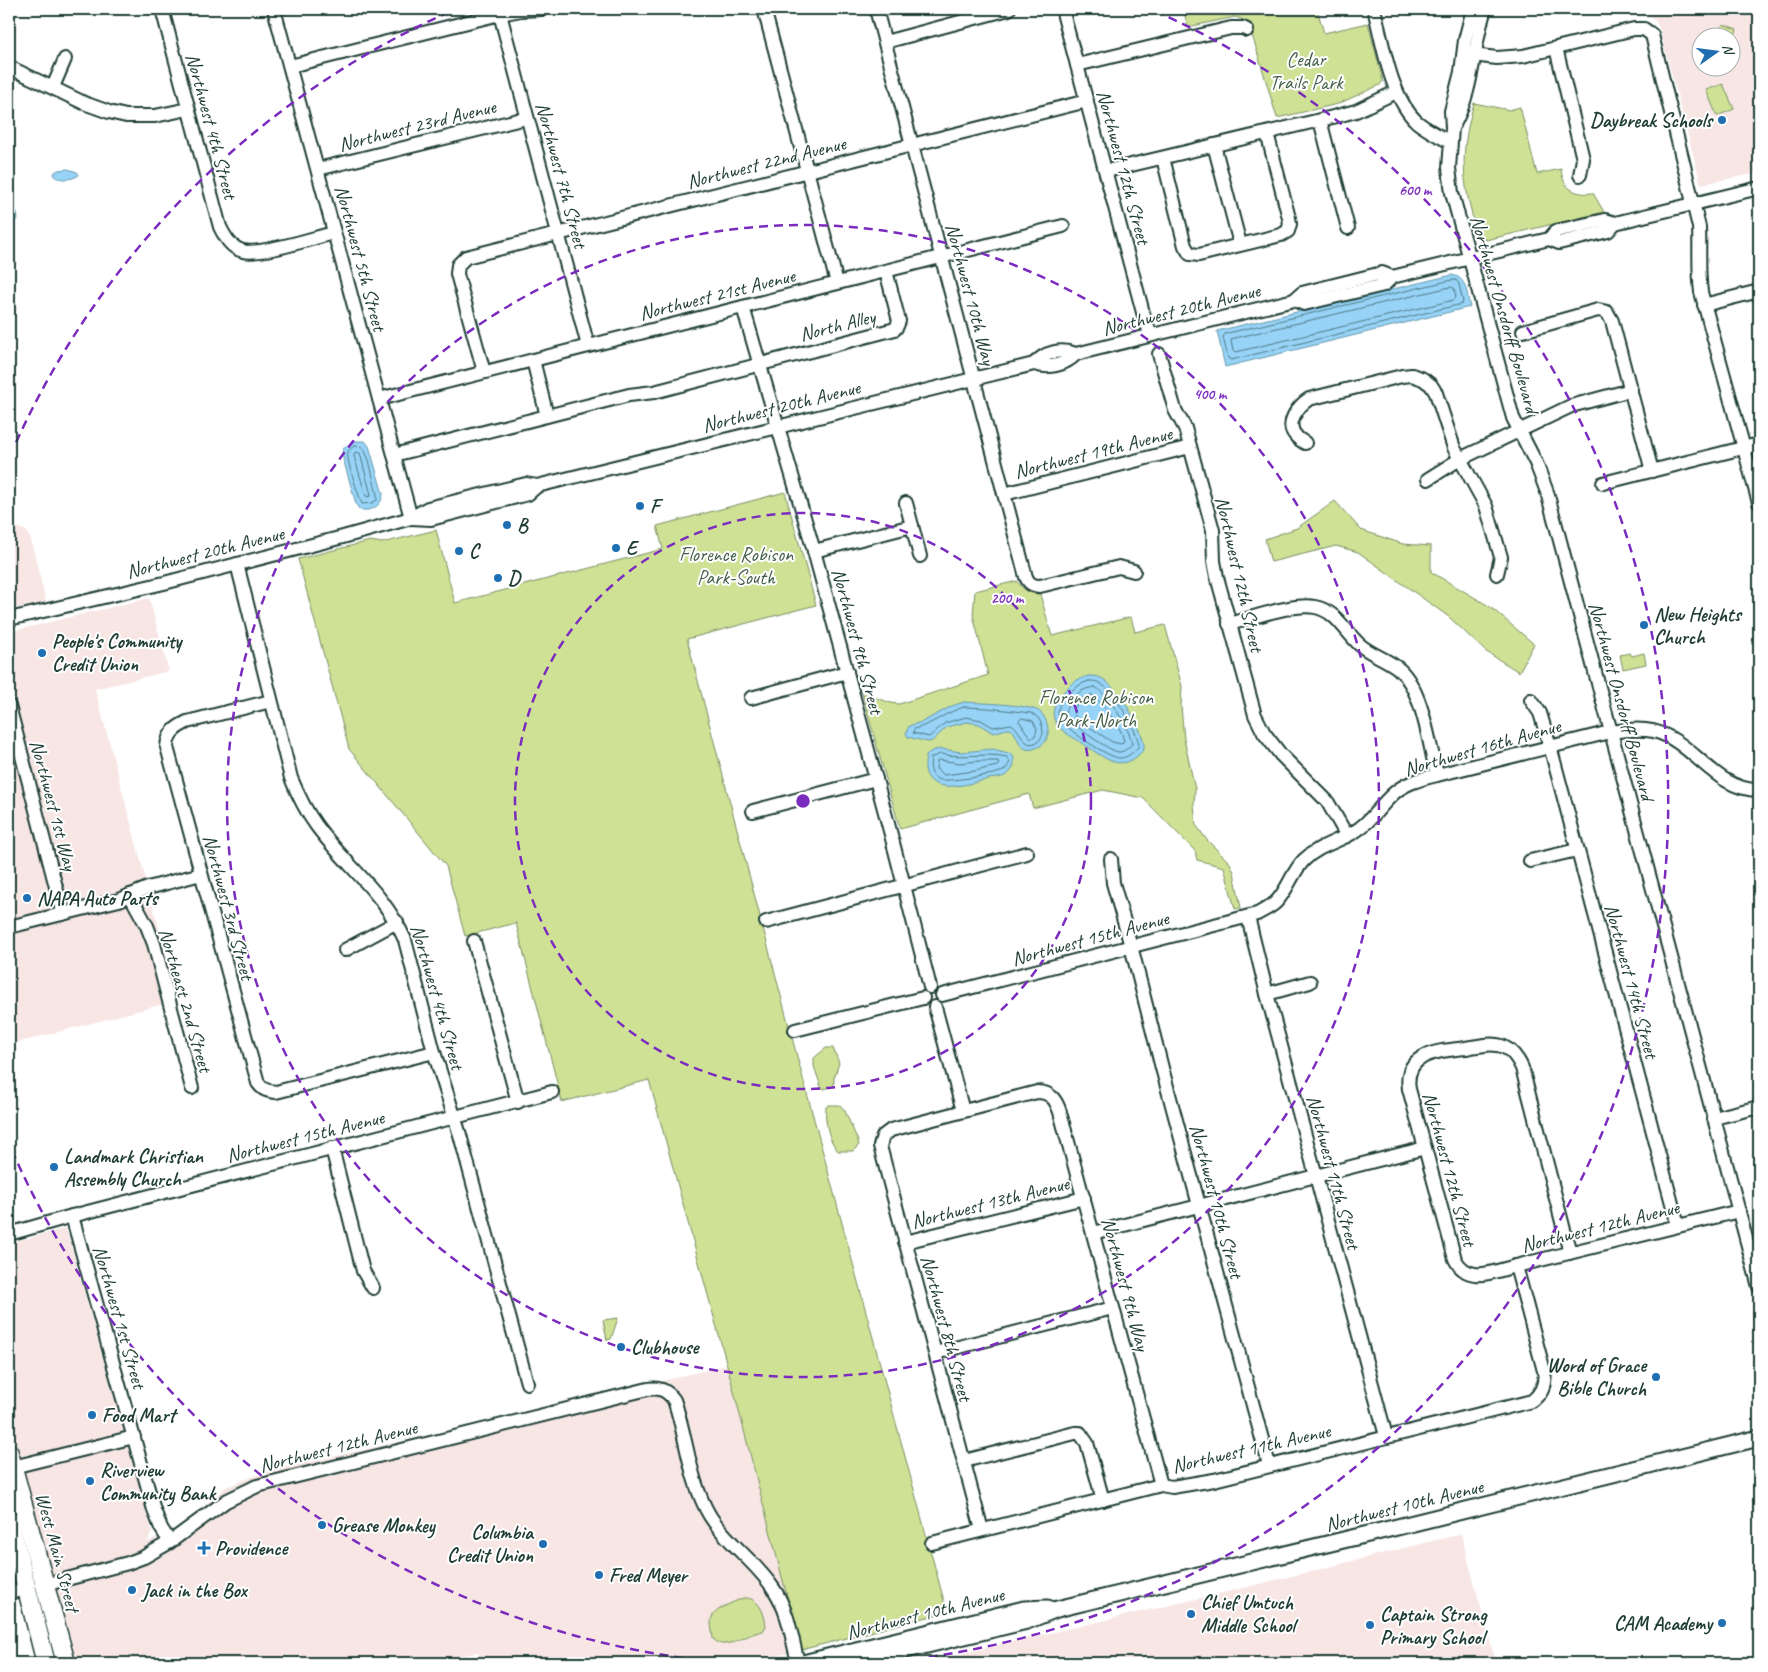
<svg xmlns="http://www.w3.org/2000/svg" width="1768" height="1672" font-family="Caveat,sans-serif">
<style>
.built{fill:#f7e6e4;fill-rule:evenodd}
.green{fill:#cfe195;stroke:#778f64}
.water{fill:#96d3f7;stroke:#6697a9}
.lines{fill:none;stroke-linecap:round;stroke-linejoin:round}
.shore{stroke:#4f7982;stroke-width:1}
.minor-casing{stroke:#1f3d34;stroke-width:16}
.major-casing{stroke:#1f3d34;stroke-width:19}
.highway-casing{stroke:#1f3d34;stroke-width:21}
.minor{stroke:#fff;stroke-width:12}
.major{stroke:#fff;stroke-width:15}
.highway{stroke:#fff;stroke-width:18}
.ring{fill:none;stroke:#7b2cbf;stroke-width:2.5;stroke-dasharray:9 6}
.poi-dot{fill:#1f6fb2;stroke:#fff;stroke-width:2}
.labels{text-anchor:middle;stroke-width:4;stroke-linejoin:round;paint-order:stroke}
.park-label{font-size:20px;fill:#425e47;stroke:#fff}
.poi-label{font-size:20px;font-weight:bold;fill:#1f3d34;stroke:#fff;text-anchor:start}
.street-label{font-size:20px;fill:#1f3d34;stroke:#fff}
.centre{fill:#7b2cbf;stroke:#fff;stroke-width:2.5}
.ring-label{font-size:15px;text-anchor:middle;font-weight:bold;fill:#7b2cbf;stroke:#fff;stroke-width:4;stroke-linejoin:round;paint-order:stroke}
</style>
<rect width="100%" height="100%" fill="#fff"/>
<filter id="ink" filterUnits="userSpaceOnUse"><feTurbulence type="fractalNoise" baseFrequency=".02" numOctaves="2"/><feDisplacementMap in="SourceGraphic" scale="10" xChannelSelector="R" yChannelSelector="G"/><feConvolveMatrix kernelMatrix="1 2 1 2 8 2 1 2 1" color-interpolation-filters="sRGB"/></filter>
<g filter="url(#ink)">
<g class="built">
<path d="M1644,9h115v164l-58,11 -42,-157 -5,-8 -9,-6zM1700,38h30v30h-30z"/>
<path d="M9,526h6l11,5 5,9 15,62 -37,8z"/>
<path d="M149,598l20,73 -74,18 83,311 -169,45v-413z"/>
<path d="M66,1228l86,304 -5,10 32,-15 47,-40 39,-15 324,-73 138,-34 74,285 -54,13h-266l-3,-11 -47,11h-357l-65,-240v-188l2,8z"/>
<path d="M1461,1534l35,129h-575l323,-75z"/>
</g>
<g class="green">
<path d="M1183,9h134l7,24 44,-10 15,58 -3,4 -42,19 -61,14 -27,-90 -6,-8 -9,-3 -47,10z"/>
<path d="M1723,24l14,5 -6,19 -1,-10 -12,-1z"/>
<path d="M1723,84l11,25 -17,7 -11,-26z"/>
<path d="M1474,103l35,7 11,-3 17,67 24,-5c2,20 14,26 32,24l11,19 -118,28c-12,-11 -12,-15 -15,-30 -11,-41 -8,-67 3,-107z"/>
<path d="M785,492l31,113 -129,34 104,395 156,578 -146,38 -74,-285 -78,-285 -87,22 -46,-179 -51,13 -19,-70 -97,-117 -51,-190 72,-18 12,2 54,-13 19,73 208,-54 -6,-23z"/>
<path d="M1335,501l26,29 42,14 28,2v26l58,34 45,38 -15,28 -34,-21 -36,-34 -91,-65 -22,-6 -65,16 -6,-23 32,-11z"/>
<path d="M1017,581c6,9 13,13 23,13l12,42 79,-19 4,15 30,-7 17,61 -1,20 3,33 11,50 -1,16 2,20 11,15 23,23 4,9 7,36 -6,1 -11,-42 -27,-7 -2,-9 -52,-53 -40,-8 -70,18 -4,-14 -129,35 -38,-136 29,10 8,1 89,-29 -15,-60 2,-24z"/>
<path d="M1630,653l2,3 12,-3 2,11 -23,5 -3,-14z"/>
<path d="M826,1048h7l6,15 -5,15v8l-10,3 -3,-2 -7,-21v-8z"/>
<path d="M829,1105h11l5,6 13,30 1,4 -6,6h-15c-9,-10 -14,-30 -12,-44z"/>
<path d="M618,1318l-7,21 -4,1 -4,-20z"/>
<path d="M743,1598c16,-1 21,14 23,28l-3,5c-12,2 -30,13 -39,13 -4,1 -8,-3 -11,-5 0,-5 -2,-11 -2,-17 0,-13 22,-19 32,-24z"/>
</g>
<g class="water">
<path d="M68,169l9,3 2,3c-7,5 -17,5 -24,2l-1,-4 4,-3z"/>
<path d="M9,207h3l5,5 1,7 -9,6z"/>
<path d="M1452,275c15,2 15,20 18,32l-245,60 -8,-36z"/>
<path d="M353,441h12l4,5 14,48c-1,12 -13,19 -24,15l-3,-5 -14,-49 1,-6z"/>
<path d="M1088,676c6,0 10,0 15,3 15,9 43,53 41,70 -21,26 -38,10 -59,-4 -11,-8 -24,-12 -30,-24 -7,-13 9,-32 19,-39 4,-3 9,-4 14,-6z"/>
<path d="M964,702c14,1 67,2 76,10 5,4 9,15 8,21 0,8 -7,14 -15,16 -17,4 -14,-20 -25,-20 -4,0 -10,3 -15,4l-14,-9 -12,-2 -20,5 -15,14 -4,1 -20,-5 -2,-4 3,-7 15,-5 28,-15z"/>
<path d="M942,749l19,3 32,-3 19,5c4,7 2,15 -4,20 -5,4 -13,4 -19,5 -17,4 -55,17 -63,-6 -2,-6 -1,-14 1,-19l7,-4z"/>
</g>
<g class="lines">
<g class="shore">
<path d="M1452,280h4l3,4 4,18 -1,2 -231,56 -3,-2 -5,-21 2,-3z"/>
<path d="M1451,287l3,1 2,9 -2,3 -218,52 -3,-1 -2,-10 1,-2z"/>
<path d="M354,446l9,1 6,13 8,35v5l-5,3 -10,1c-3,-8 -17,-47 -14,-52 1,-3 4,-4 6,-6z"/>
<path d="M356,452l4,1 11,42 -2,2 -3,-1 -12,-40z"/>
<path d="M1089,681c4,0 7,0 11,2 14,8 38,48 39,63 -5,6 -12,12 -19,12 -10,1 -58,-31 -61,-41 -6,-15 18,-33 30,-36z"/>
<path d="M1095,687c14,8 35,42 37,57 -3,3 -8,8 -13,8 -9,0 -48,-29 -54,-36 1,-16 15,-28 30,-29z"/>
<path d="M1091,695l3,1c11,12 27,29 30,45l-3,3 -9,-2 -33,-22 -6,-6c1,-9 9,-17 18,-19z"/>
<path d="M964,707l24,1 43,5c9,4 12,12 12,21 -2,4 -3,7 -8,9 -12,5 -14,-14 -24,-19l-18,3 -12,-7 -15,-3 -21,6 -16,14 -16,-4 1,-4c18,-4 32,-17 50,-22z"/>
<path d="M1022,718l11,3 4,8 -2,7 -4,2 -2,-2 -10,-15z"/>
<path d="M941,754c24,5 42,-2 66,3l3,5c-2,3 -3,7 -7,9 -8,4 -59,12 -66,8 -8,-6 -7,-13 -6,-21z"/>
<path d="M939,760l21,3 19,-2h19l1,3 -2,2 -22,5 -31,4 -8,-6 1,-7z"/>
</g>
<g class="minor-casing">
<g id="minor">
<path d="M162,9l58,218c5,10 11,21 23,24 16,5 73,-14 91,-18"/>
<path d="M274,9l137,509"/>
<path d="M764,9l73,274"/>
<path d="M876,9l150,568c3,7 7,9 14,9l79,-19 15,4"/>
<path d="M1062,9l83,311 6,15"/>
<path d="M1374,9c9,34 16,88 43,113 10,8 22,14 33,20"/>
<path d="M1473,9l-8,31 -4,32 -10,39 1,17 -3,40 3,25 61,225 23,45 11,29 212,795"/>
<path d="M500,14l88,332"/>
<path d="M885,42l124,-33"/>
<path d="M1556,48l27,111 -3,16"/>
<path d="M1464,54l33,4 26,-2 111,-27h10l8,6 47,192c1,22 -1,43 2,65l58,211"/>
<path d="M1077,65l154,-37h12l4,2"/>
<path d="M290,66l210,-52 21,-4 21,-1"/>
<path d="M9,67l75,36 25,9 17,4h29l33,-7"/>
<path d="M53,87l12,-28"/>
<path d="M1320,120l28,108"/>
<path d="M1452,128c22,-37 20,-79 33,-119"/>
<path d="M1214,145l26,99"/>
<path d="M1163,158l22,88 5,8 9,1 82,-20 7,-4 2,-7 -1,-6 -22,-85"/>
<path d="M318,169l208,-51"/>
<path d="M1106,171l231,-55 19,-5 40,-19"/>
<path d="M1549,239l10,4 49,-12 7,-8"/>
<path d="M1294,300l8,-7 80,-20 10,4"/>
<path d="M1704,305l55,-14"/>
<path d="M743,307l71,244 76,280 40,156"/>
<path d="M1523,331l75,-21 9,2 5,9 40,150"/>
<path d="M1159,354l16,56 10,18 28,102 1,31 3,16 38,138 9,18 17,22 46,46 20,35"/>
<path d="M533,360l14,56"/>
<path d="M1034,364c11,-12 27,-16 42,-10"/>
<path d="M484,372l-27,-98 1,-9 8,-8 621,-156"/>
<path d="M379,399l684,-173"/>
<path d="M1305,443c-3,-2 -7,-4 -9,-7 -12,-12 2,-30 13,-37l93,-23 10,-1 11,4 8,6 5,8 18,55 32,58 15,51 -4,17"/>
<path d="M394,455l235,-60 25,-3 241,-63 2,-3 2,-5 -13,-50"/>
<path d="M1428,479l32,-20 111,-53 60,-16"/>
<path d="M1603,483l156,-39"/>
<path d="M1004,494l186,-47"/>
<path d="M906,503l14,53"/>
<path d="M411,518l20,1 97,-25 9,-8"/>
<path d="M814,551l98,-25"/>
<path d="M237,564l54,214c7,17 14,32 25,47 29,40 68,67 89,115l29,112 26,83 67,248"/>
<path d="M9,619l155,-36 179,-46 68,-19 17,-10 98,-24 11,2 497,-122c15,5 31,1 42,-10l218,-54 10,4 80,-19 8,-8 157,-38 7,-8 49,-11 10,3 144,-35"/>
<path d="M1229,624c23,-6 64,-21 86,-17 22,4 30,25 45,38 12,10 27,14 39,24 24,21 30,75 38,106"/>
<path d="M751,698l96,-26"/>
<path d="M1531,700l9,13 10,33 128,480"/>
<path d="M271,701l-84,21c-12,6 -19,11 -20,25l91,336c5,7 9,8 18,9l158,-40"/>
<path d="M9,706l54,208"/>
<path d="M753,811l123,-32"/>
<path d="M1111,859l2,24 18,63 31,122 107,397"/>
<path d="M1530,861l47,-11"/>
<path d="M130,895l17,31 7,18 38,144"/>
<path d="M1248,917l19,77 119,442"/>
<path d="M766,922l261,-69"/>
<path d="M9,927l110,-27 29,-12 53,-14"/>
<path d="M474,941l44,161"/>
<path d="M345,950l52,-28"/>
<path d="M1267,994l43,-12"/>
<path d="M942,995l315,-81c7,-4 14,-7 19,-12 12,-12 16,-30 28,-42 14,-14 33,-18 50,-28 16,-9 25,-25 38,-37 12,-12 29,-16 45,-20l173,-43c14,-2 29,-4 43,-1 40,9 62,60 106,59"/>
<path d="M935,1007l28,104"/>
<path d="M795,1030l128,-32"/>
<path d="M1714,1118l45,-11"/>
<path d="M332,1148l31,123 10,17"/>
<path d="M72,1216l82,294 7,18 9,14"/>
<path d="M1093,1233l332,-85"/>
<path d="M9,1234l63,-18 480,-124"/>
<path d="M905,1242l179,-44"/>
<path d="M1570,1253l-48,-185c-4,-9 -9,-17 -18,-21 -12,-5 -26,-1 -38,1 -26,3 -63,4 -57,41l46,170c13,26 39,12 61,7l223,-55"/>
<path d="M935,1353l178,-45"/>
<path d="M964,1461l111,-28h5l7,10 16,57"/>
<path d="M13,1467l121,-30"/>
<path d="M982,1530l-102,-384 3,-10 8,-6 146,-38c14,0 19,8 23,20l101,373"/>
<path d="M932,1543l229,-58 11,2 42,-7 318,-79c10,-8 14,-18 12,-30l-28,-105"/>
<path d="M44,1585l84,-22 16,-6 26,-15 56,-41 31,-15 391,-97c11,-2 19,1 26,11 13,37 15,81 36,116 17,27 45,45 63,72 15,21 19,50 25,75"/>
<path d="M9,1593l17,-4"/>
</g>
</g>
<g class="major-casing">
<g id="major">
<path d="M803,1663l221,-54 24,-1"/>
<path d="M852,1663l175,-42 30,-12 328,-79 374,-92"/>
</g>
</g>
<g class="highway-casing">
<g id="highway">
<path d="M9,1453l57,210"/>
<path d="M9,1520l37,143"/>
</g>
</g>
<use href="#minor" class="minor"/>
<use href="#major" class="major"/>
<use href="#highway" class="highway"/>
</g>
</g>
<g class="ring">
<circle cx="803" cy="801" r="288"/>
<circle cx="803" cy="801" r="576"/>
<path d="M728 1663A865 865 0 0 1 10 1146M10 456A865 865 0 0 1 451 11M1155 11A865 865 0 0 1 878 1663"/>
</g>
<g class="poi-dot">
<circle cx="1722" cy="120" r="5"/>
<circle cx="640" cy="506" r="5"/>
<circle cx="507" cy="525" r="5"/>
<circle cx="616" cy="548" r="5"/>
<circle cx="459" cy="551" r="5"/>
<circle cx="498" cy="578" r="5"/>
<circle cx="1644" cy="625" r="5"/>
<circle cx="42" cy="653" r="5"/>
<circle cx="27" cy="898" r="5"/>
<circle cx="54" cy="1167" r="5"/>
<circle cx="621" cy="1347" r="5"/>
<circle cx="1656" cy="1377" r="5"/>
<circle cx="92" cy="1415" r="5"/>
<circle cx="90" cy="1481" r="5"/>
<circle cx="322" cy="1525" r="5"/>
<circle cx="543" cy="1544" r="5"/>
<path d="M201.5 1540.5h5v5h5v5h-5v5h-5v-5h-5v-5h5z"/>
<circle cx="599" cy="1575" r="5"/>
<circle cx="132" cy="1590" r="5"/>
<circle cx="1191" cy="1614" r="5"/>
<circle cx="1722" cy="1623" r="5"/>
<circle cx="1370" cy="1625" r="5"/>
</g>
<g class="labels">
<g class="park-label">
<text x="1306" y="66">Cedar<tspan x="1306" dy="23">Trails Park</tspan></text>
<text x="736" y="561">Florence Robison<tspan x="736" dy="23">Park-South</tspan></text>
<text x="1096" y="704">Florence Robison<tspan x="1096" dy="23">Park-North</tspan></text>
</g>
<g class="poi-label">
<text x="1712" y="127" text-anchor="end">Daybreak Schools</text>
<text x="650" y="513">F</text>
<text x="517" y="532">B</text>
<text x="626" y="555">E</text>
<text x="469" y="558">C</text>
<text x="508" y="585">D</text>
<text x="1654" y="621">New Heights<tspan x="1654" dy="23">Church</tspan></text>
<text x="52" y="648">People's Community<tspan x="52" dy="23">Credit Union</tspan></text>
<text x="37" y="905">NAPA Auto Parts</text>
<text x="64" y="1163">Landmark Christian<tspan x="64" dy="23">Assembly Church</tspan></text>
<text x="631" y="1354">Clubhouse</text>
<text x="1646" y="1372" text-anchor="end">Word of Grace<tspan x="1646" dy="23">Bible Church</tspan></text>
<text x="102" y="1422">Food Mart</text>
<text x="100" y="1477">Riverview<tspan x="100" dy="23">Community Bank</tspan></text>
<text x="332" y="1532">Grease Monkey</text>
<text x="533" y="1539" text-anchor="end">Columbia<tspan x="533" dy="23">Credit Union</tspan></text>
<text x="215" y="1555">Providence</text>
<text x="609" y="1582">Fred Meyer</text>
<text x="142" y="1597">Jack in the Box</text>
<text x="1201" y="1609">Chief Umtuch<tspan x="1201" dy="23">Middle School</tspan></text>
<text x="1380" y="1621">Captain Strong<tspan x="1380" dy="23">Primary School</tspan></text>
<text x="1712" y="1630" text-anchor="end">CAM Academy</text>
</g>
<g class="street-label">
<text transform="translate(417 125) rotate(-14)" y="7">Northwest 23rd Avenue</text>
<text transform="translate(212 126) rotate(75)" y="7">Northwest 4th Street</text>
<text transform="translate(766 162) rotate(-14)" y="7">Northwest 22nd Avenue</text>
<text transform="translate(1124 167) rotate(75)" y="7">Northwest 12th Street</text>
<text transform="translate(562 175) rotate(75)" y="7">Northwest 7th Street</text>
<text transform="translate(361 258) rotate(75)" y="7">Northwest 5th Street</text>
<text transform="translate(717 294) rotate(-14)" y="7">Northwest 21st Avenue</text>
<text transform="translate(971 294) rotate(75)" y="7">Northwest 10th Way</text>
<text transform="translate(1181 309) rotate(-14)" y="7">Northwest 20th Avenue</text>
<text transform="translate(1505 314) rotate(74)" y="7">Northwest Onsdorff Boulevard</text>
<text transform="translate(837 325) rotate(-14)" y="7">North Alley</text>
<text transform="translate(781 406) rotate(-14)" y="7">Northwest 20th Avenue</text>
<text transform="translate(1093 452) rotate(-14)" y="7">Northwest 19th Avenue</text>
<text transform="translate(205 552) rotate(-14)" y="7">Northwest 20th Avenue</text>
<text transform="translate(1240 574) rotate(77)" y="7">Northwest 12th Street</text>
<text transform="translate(858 641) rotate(75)" y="7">Northwest 9th Street</text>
<text transform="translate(1622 701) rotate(75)" y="7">Northwest Onsdorff Boulevard</text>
<text transform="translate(1482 747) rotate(-16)" y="7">Northwest 16th Avenue</text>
<text transform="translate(54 805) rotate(75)" y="7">Northwest 1st Way</text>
<text transform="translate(229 907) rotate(75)" y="7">Northwest 3rd Street</text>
<text transform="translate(1090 938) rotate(-15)" y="7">Northwest 15th Avenue</text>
<text transform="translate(1632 981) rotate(75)" y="7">Northwest 14th Street</text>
<text transform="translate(438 997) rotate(74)" y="7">Northwest 4th Street</text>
<text transform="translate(186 1000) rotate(74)" y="7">Northeast 2nd Street</text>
<text transform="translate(305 1136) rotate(-14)" y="7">Northwest 15th Avenue</text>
<text transform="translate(1450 1169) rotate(75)" y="7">Northwest 12th Street</text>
<text transform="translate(1334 1172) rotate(75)" y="7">Northwest 11th Street</text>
<text transform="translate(1217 1201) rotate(75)" y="7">Northwest 10th Street</text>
<text transform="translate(990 1202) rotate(-14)" y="7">Northwest 13th Avenue</text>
<text transform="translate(1600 1226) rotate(-14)" y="7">Northwest 12th Avenue</text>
<text transform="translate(1126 1284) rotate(75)" y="7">Northwest 9th Way</text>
<text transform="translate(120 1317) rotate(74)" y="7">Northwest 1st Street</text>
<text transform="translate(947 1328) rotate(75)" y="7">Northwest 8th Street</text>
<text transform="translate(338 1446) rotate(-14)" y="7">Northwest 12th Avenue</text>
<text transform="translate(1251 1448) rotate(-13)" y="7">Northwest 11th Avenue</text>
<text transform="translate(1404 1505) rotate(-14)" y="7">Northwest 10th Avenue</text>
<text transform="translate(58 1552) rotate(75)" y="7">West Main Street</text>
<text transform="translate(925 1613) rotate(-14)" y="7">Northwest 10th Avenue</text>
</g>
</g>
<circle cx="803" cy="801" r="8" class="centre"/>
<g class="ring-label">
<text x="1415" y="195">600 m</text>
<text x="1210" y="399">400 m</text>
<text x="1007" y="603">200 m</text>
</g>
<rect width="1768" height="1672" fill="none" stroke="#fff" stroke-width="30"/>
<rect x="15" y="15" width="1738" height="1642" fill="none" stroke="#1f3d34" stroke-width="2" filter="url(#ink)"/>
<g transform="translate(1716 52) rotate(76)"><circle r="24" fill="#ffffff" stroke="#a5b1ae"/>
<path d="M0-4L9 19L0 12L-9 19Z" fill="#1f6fb2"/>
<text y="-8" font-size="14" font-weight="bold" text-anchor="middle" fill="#1f3d34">N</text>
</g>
</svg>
